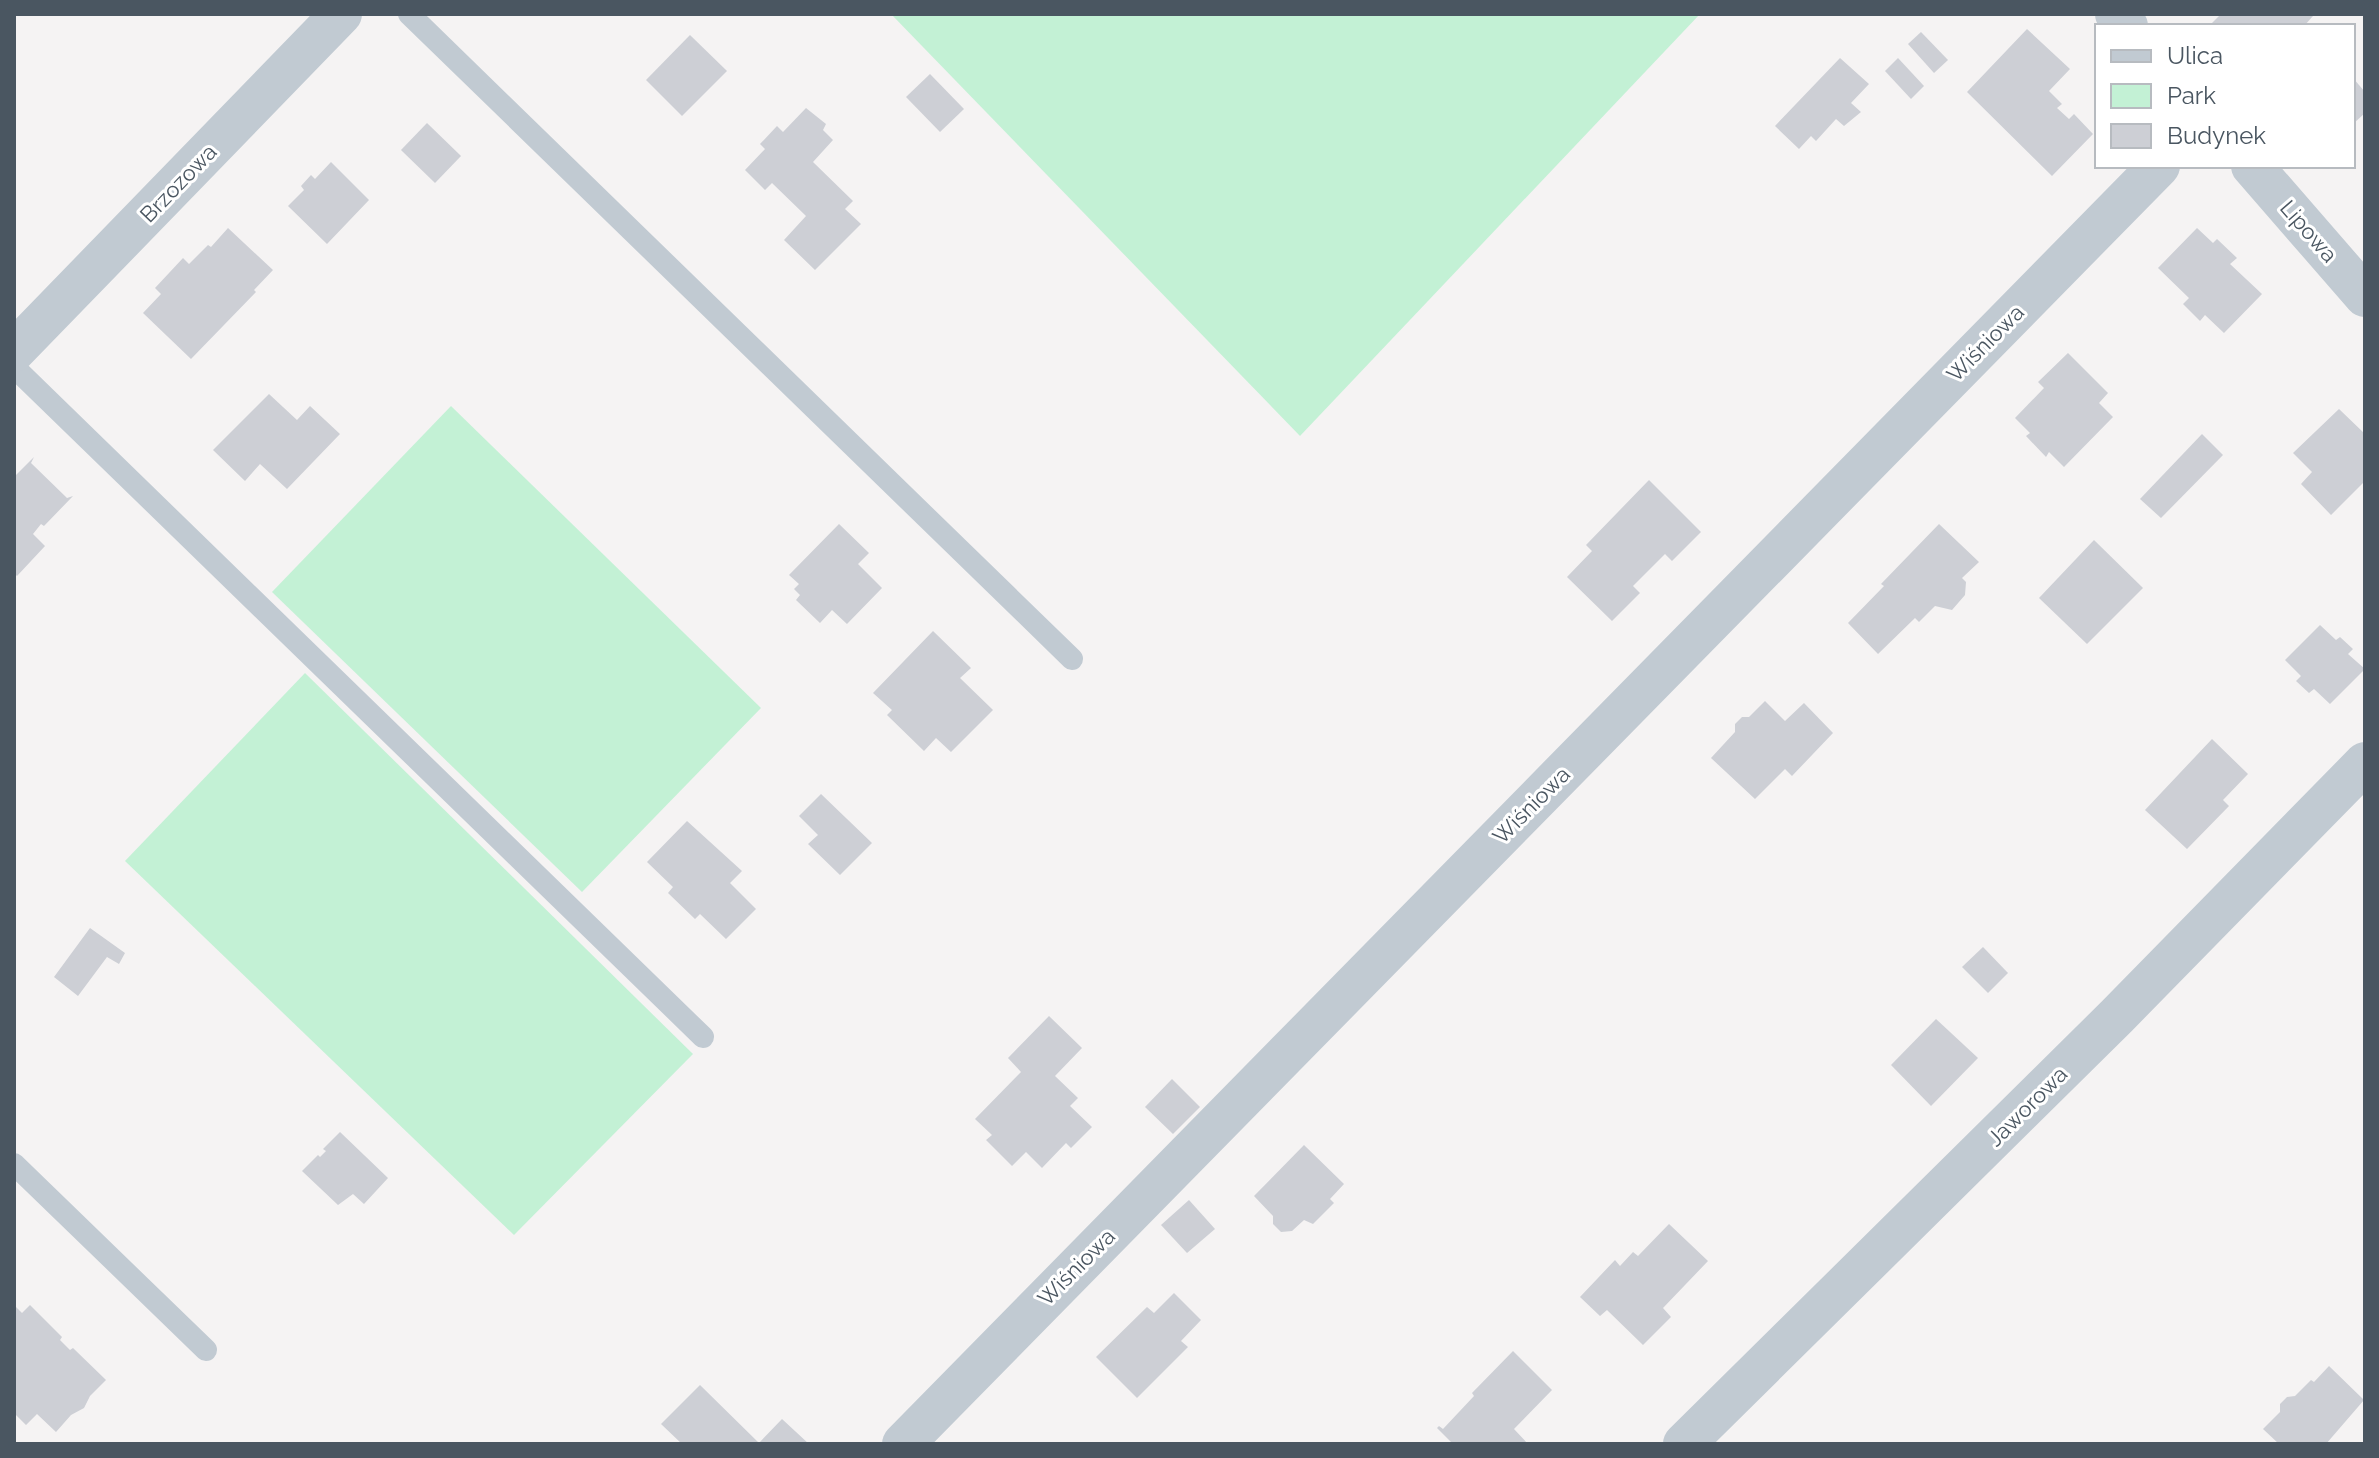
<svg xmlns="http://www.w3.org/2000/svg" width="2379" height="1458" font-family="Raleway,sans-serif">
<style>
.green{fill:#c3f1d5}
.building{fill:#cdcfd5}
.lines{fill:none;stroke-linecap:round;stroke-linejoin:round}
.service{stroke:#c1cad2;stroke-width:22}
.minor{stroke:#c1cad2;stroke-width:42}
.labels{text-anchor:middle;stroke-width:6;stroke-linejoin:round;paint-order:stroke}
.street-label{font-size:22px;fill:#4a5661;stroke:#fff}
</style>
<rect width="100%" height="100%" fill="#f5f3f3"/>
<g class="green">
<path d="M891,14h809l-400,422z"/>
<path d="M451,406l310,302 -179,184 -310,-300z"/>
<path d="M305,673l388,381 -179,181 -389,-374z"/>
</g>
<g class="building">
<path d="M2221,14h90l2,2 -9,10h-95z"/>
<path d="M2027,29l43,40 -21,22 13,13 -5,4 12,11 5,-5 19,20 -41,42 -85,-84z"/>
<path d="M1921,32l27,28 -14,13 -26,-29z"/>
<path d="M690,35l37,36 -45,45 -36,-36z"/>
<path d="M1840,58l29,26 -18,19 10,9 -17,14 -8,-7 -20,22 -5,-5 -12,13 -24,-23z"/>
<path d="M1898,58l26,28 -13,13 -26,-28z"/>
<path d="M930,74l34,35 -24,23 -34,-35z"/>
<path d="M2353,78l12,14v21l-12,11z"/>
<path d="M806,108l20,16 -3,6 10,10 -20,22 40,39 -8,8 16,15 -46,46 -31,-30 22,-24 -34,-33 -7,7 -20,-20 20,-21 -5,-5 17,-18 6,6z"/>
<path d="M427,123l34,33 -26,27 -34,-33z"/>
<path d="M331,162l38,38 -42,44 -39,-38 16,-16 -3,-4 10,-11 4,4z"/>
<path d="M228,228l45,42 -19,20 2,2 -65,67 -48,-46 18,-19 -6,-6 28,-30 6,6 19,-19 3,2z"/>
<path d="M2197,228l16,15 4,-4 20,19 -7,6 32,30 -38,39 -19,-18 -5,6 -17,-17 6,-6 -31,-30z"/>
<path d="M2068,353l40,40 -9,10 14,14 -49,50 -15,-15 -3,5 -20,-21 4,-3 -15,-15 29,-30 -6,-6z"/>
<path d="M269,394l28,26 13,-14 30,28 -53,55 -27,-25 -15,17 -32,-31z"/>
<path d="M2339,409l26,25v47l-34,34 -30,-31 11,-12 -19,-19z"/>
<path d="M2202,434l21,21 -62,63 -21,-19z"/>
<path d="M34,457l-3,6 36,35 6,-2 -29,30 -3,-2 -8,10 12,12 -28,30 -3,-3v-96z"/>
<path d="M1649,480l52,52 -29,29 -7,-7 -32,32 7,7 -28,28 -45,-44 25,-26 -6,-6z"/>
<path d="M839,524l30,29 -11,11 24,24 -35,36 -15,-14 -12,13 -24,-23 4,-5 -6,-6 5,-5 -10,-9z"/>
<path d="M1939,524l40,38 -17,16 4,4 -1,13 -13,15 -17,-4 -16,16 -4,-4 -37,36 -30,-31 36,-37 -3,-2z"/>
<path d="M2094,540l49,48 -56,56 -48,-46z"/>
<path d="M2320,625l16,15 4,-3 13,12 -5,5 17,15 -35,35 -16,-15 -5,4 -13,-12 5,-5 -16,-16z"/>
<path d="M933,631l38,37 -11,10 33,32 -42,42 -15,-14 -12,13 -37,-36 5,-5 -19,-17z"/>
<path d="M1765,701l20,20 19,-18 29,30 -41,43 -7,-7 -30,30 -44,-41 24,-26v-8l7,-7h7z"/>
<path d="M2212,739l36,35 -25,26 6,6 -42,43 -42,-39z"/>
<path d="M821,794l51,49 -32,32 -32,-31 10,-9 -19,-19z"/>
<path d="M687,821l55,50 -12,12 26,26 -30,30 -26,-25 -5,5 -27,-26 5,-6 -26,-25z"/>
<path d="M90,928l35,25 -6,11 -12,-7 -29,39 -24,-19z"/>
<path d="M1983,947l25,26 -20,20 -26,-26z"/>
<path d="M1049,1016l33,32 -27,28 23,22 -8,8 22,21 -21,21 -5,-5 -24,25 -16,-16 -14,14 -26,-26 6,-5 -17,-16 46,-47 -13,-14z"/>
<path d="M1936,1019l42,39 -47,48 -40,-41z"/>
<path d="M1172,1079l28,28 -27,27 -28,-27z"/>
<path d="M340,1132l48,46 -24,26 -11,-10 -15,11 -36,-34 16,-16 2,2 6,-6 -3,-2z"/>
<path d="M1304,1145l40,39 -14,15 4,4 -21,21 -9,-4 -12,11 -11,1 -8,-8v-8l-19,-20z"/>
<path d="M1189,1200l26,29 -28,24 -26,-28z"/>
<path d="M1669,1224l39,37 -45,47 8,9 -28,28 -36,-35 -7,6 -20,-19 35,-37 5,6 13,-14 5,4z"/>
<path d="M1174,1293l27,27 -20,21 7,6 -51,51 -41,-41 51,-50 7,6z"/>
<path d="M14,1305l8,8 8,-8 32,32 -2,3 10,10 3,-2 33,32 -16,16 -6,12 -13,7 -15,17 -19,-18 -11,11 -12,-12z"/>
<path d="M1513,1351l39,39 -38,39 14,15h-75l-16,-16 2,-2 4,3 31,-33 -2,-3z"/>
<path d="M2329,1366l35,34 -38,44h-47l-16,-15 17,-17v-8l7,-7 8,-1 16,-16 3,2z"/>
<path d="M700,1385l59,58 23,-24 27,25h-127l-21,-20z"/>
</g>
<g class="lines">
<g class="service">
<path d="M409,14l663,645"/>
<path d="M14,367l689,670"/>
<path d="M14,1164l192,186"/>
</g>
<g class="minor">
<path d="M2116,14l11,12"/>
<path d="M2252,166l113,130"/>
<path d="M14,351l327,-337"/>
<path d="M903,1444l1256,-1278"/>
<path d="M1684,1444l433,-428 248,-253"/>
</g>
</g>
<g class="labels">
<g class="street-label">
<text transform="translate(178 183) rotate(-46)" y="8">Brzozowa</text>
<text transform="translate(2309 231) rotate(49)" y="8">Lipowa</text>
<text transform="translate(1985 343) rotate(-45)" y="8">Wiśniowa</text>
<text transform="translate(1531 805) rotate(-45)" y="8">Wiśniowa</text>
<text transform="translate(2027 1106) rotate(-45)" y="8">Jaworowa</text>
<text transform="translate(1076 1267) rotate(-45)" y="8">Wiśniowa</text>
</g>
</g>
<rect width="2379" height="1458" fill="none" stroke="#4a5661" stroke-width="32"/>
<rect x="2095" y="24" width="260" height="144" fill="#ffffff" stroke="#b7bbc0" stroke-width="2"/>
<rect x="2111" y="50" width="40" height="12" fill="#c1cad2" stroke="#b7bbc0" stroke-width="2"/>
<text x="2167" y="64" font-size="24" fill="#4a5661">Ulica</text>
<rect x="2111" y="84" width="40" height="24" fill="#c3f1d5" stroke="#b7bbc0" stroke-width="2"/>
<text x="2167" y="104" font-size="24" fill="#4a5661">Park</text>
<rect x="2111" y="124" width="40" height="24" fill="#cdcfd5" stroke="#b7bbc0" stroke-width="2"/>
<text x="2167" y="144" font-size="24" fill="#4a5661">Budynek</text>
</svg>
